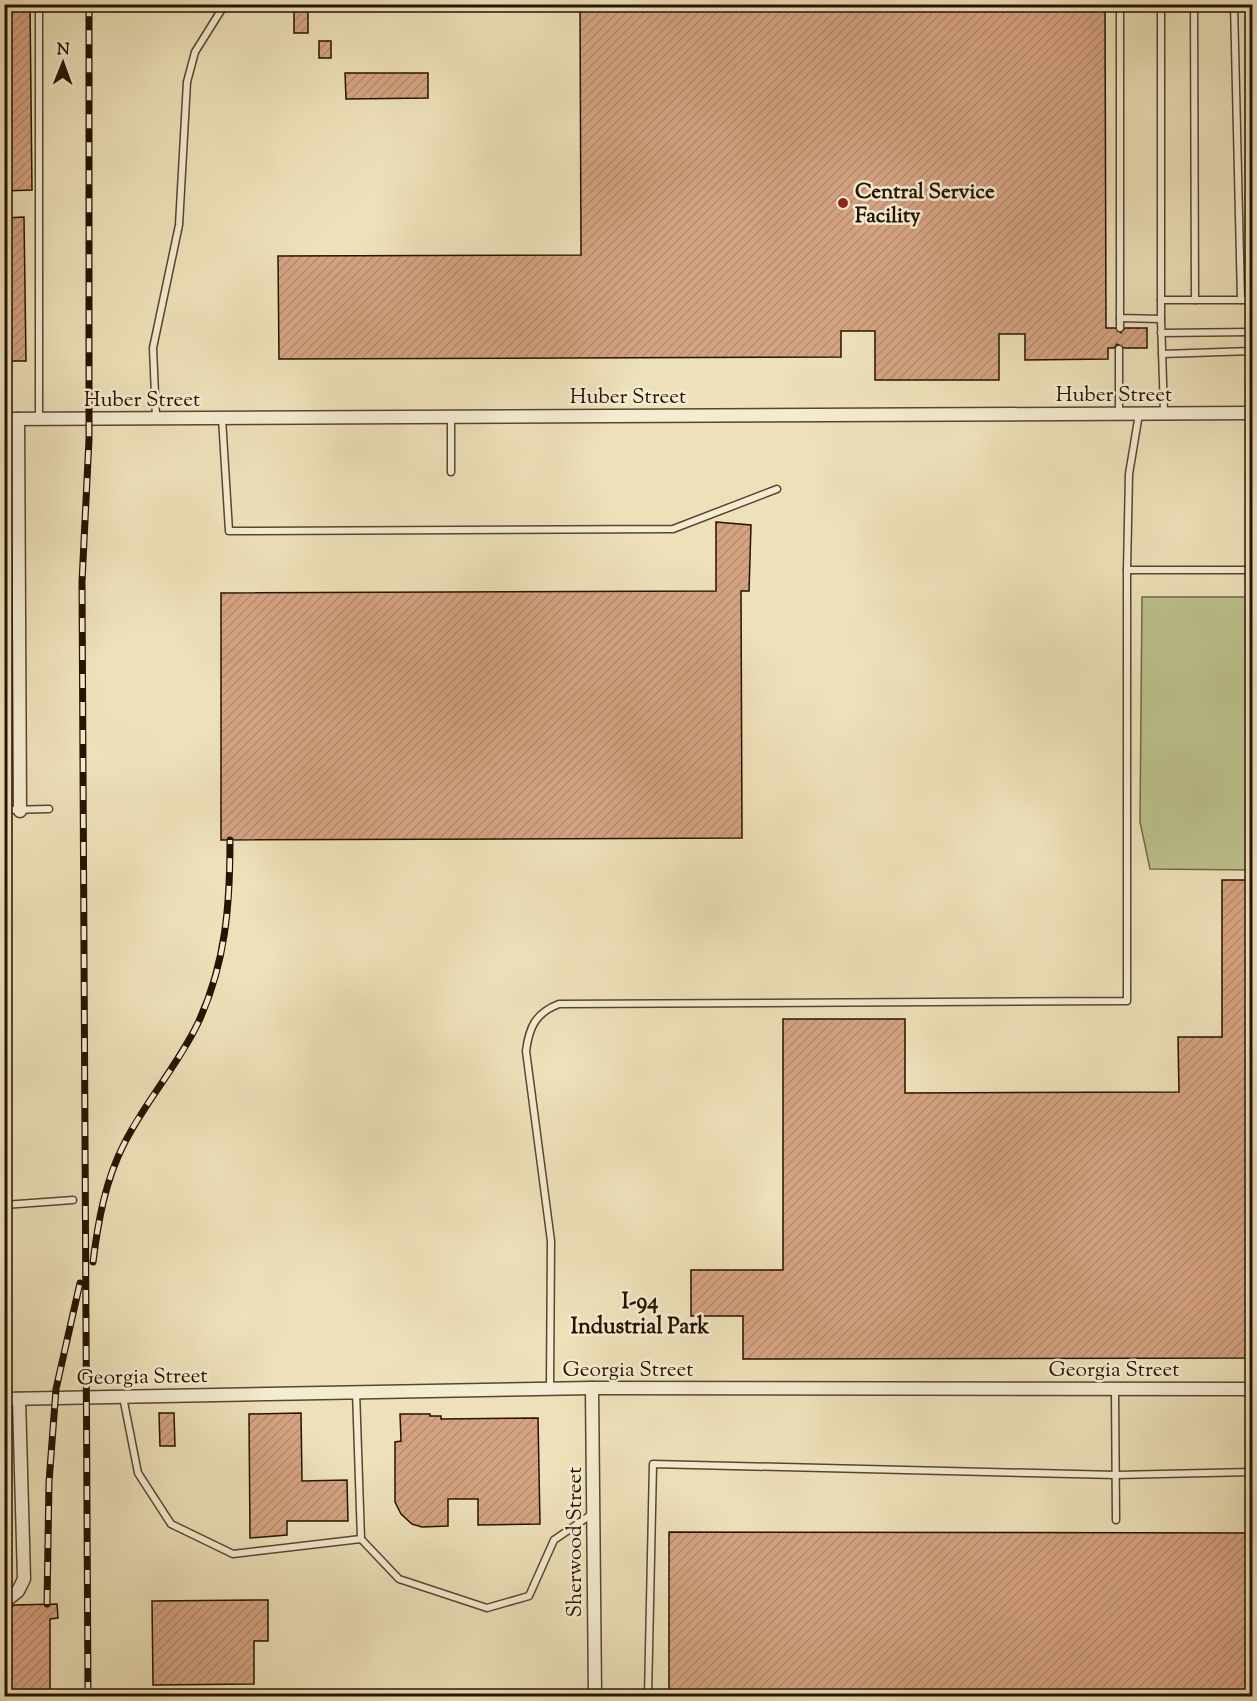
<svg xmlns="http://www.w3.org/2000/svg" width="1257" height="1701" font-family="'Sorts Mill Goudy',serif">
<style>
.grass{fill:#bcc28d;stroke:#706a46;stroke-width:1.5}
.building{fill:url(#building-hatch);stroke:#251300;stroke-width:1.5}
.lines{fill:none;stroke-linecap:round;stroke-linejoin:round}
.service-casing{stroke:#57462e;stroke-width:9}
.minor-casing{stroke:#57462e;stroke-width:15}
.service{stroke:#f4ecd2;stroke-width:6}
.minor{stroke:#f4ecd2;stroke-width:12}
.rail-casing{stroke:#251300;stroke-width:7}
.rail{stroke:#f4ecd2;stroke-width:4.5;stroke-dasharray:14;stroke-linecap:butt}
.poi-dot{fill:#8f2418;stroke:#f4ecd2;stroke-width:2}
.labels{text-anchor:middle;stroke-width:5;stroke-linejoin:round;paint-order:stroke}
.poi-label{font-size:21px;font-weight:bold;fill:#251300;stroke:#f4ecd2;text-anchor:start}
.street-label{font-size:21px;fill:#251300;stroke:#f4ecd2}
.neighbourhood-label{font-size:22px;font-weight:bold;fill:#251300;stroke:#f4ecd2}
</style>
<defs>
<pattern id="building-hatch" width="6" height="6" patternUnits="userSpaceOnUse" patternTransform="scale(1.5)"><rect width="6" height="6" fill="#d5a382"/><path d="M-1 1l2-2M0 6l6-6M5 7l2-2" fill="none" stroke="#b78b6e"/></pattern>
</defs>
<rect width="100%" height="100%" fill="#eee1ba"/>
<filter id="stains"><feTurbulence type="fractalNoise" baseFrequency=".00333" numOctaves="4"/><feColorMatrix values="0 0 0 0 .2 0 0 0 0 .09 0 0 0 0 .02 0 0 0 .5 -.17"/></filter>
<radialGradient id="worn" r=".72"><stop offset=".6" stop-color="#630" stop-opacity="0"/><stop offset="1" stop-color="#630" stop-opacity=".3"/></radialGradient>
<path class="grass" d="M1142,597h110v273l-102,-1 -10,-47z"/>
<g class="building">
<path d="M4,4h26l2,186 -28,1z"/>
<rect x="294" y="4" width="14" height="29"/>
<path d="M580,4h525l1,324h9l6,5 4,-5h22v20h-23l-7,-4 -3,4h-6v11l-83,1v-26h-26v46h-124v-49h-34v26l-562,2 -1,-103 303,-1z"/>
<rect x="319" y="41" width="12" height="17"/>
<path d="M345,73h83v25l-82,1z"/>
<path d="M24,217l2,144h-22v-143z"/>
<path d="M716,522l35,3 -2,66h-8l1,247 -521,2v-247l495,-2z"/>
<path d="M1222,880h30v478l-509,1v-43h-52v-46h92v-251h122v74l274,-1 -1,-55h44z"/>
<path d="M159,1413h15l1,33h-15z"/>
<path d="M301,1413l1,68 45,-1 1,41h-61v14l-37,3 -1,-124z"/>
<path d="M400,1414h30v2h11v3l97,-1 2,106 -62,1v-26h-30v27l-26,1 -10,-3 -11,-10 -6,-12v-60l6,-1z"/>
<path d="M669,1532l583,1v163h-583z"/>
<path d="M268,1600v41h-14v43l-101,1 -1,-84z"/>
<path d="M57,1604l1,14 -8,1v77h-46v-78h7v-11l3,-2z"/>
</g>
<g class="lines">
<g class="service-casing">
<g id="service">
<path d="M1120,4v314l41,1 3,94"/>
<path d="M1161,4v315"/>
<path d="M1194,4l1,296"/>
<path d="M1234,4l7,296"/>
<path d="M1161,300h91"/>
<path d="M1120,318v10"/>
<path d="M1161,333l91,-1"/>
<path d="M1162,354l90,-3"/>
<path d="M1119,413v-64"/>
<path d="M451,417v55"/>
<path d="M39,418v-414"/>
<path d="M156,418l-3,-70 26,-123 8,-143 8,-30 30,-48"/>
<path d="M222,418l7,113 444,-2 104,-40"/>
<path d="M1127,570h125"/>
<path d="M4,810l45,-1"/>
<path d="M4,1205l69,-5"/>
<path d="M550,1388l1,-147 -25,-190c3,-23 9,-38 33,-47l568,-3v-431l2,-96 10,-60"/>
<path d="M1115,1389l1,131"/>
<path d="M123,1397l15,76 33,51 62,30 128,-15 -5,-148"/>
<path d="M361,1539l38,40 88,29 42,-12 25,-56 38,-26"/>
<path d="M648,1696l5,-232 463,11 136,-3"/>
</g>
</g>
<g class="minor-casing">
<g id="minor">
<path d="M4,419l1248,-6"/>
<path d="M18,419l2,392"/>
<path d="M592,1388l3,308"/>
<path d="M4,1399l588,-11 660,1"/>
<path d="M4,1602l14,-11 6,-12 -5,-180"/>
</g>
</g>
<use href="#service" class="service"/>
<use href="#minor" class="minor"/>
<g class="rail-casing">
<g id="rail">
<path d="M93,1262c5,-40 12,-81 31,-118 21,-42 54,-79 74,-121 28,-60 32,-119 32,-183"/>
<path d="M47,1604l2,-122 7,-93 24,-106"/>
<path d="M88,1696l-6,-1114 7,-143v-435"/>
</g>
</g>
<use href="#rail" class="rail"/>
</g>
<circle class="poi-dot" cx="843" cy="203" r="6"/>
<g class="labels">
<g class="poi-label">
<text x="855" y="198">Central Service<tspan x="855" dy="24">Facility</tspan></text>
</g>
<g class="street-label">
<text x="1114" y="401">Huber Street</text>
<text x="628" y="403">Huber Street</text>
<text x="142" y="406">Huber Street</text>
<text x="628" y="1376">Georgia Street</text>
<text x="1114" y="1376">Georgia Street</text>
<text transform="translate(142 1376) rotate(-1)" y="7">Georgia Street</text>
<text transform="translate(574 1542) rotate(-90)" y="7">Sherwood Street</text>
</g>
<g class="neighbourhood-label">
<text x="640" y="1308">I-94<tspan x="640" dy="25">Industrial Park</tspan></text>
</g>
</g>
<rect width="1257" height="1701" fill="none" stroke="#eee1ba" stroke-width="24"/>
<rect x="6" y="6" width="1245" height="1689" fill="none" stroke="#251300" stroke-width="3"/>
<rect x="12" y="12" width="1233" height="1677" fill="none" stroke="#251300" stroke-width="1.5"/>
<g transform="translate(63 63) rotate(1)" stroke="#f4ecd2" stroke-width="4.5" paint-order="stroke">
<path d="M0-4.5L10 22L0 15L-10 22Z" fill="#251300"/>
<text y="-9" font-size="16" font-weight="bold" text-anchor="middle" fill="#251300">N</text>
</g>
<rect width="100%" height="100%" filter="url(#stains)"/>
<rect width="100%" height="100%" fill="url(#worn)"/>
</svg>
